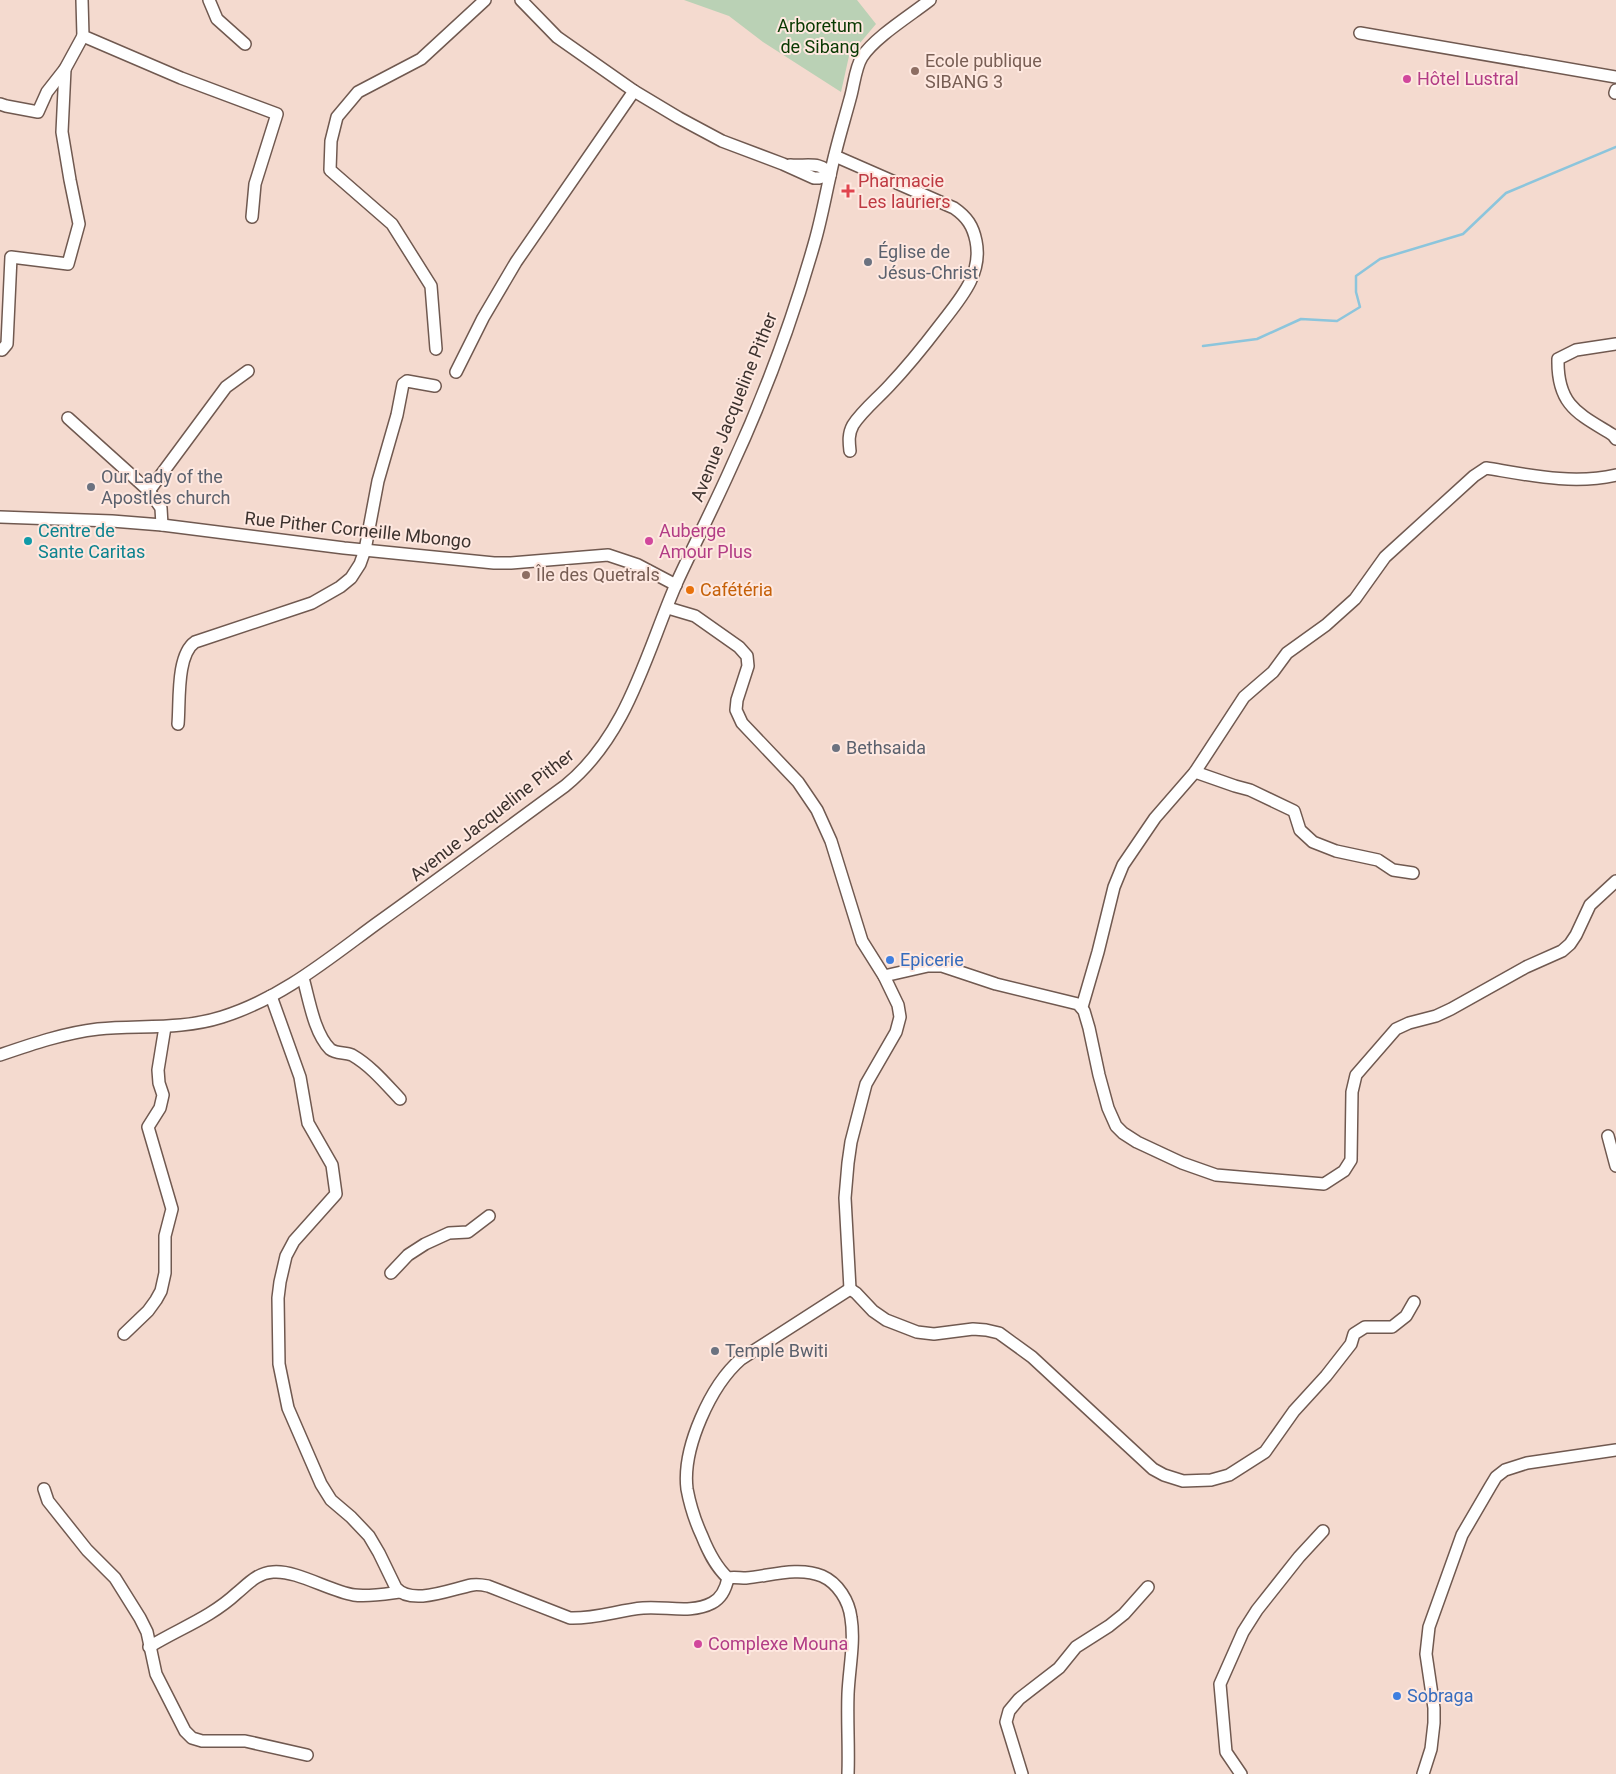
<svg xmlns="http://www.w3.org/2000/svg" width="1616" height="1774" font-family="Roboto,sans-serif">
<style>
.green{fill:#bad1b5}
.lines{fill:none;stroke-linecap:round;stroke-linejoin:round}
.stream{stroke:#8cc5dc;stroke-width:2.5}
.minor-casing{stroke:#705950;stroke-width:14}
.minor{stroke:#fff;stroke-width:11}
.education-dot{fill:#8d6e63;stroke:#fee8e0;stroke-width:2}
.hotel-dot{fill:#d1479c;stroke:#fee8e0;stroke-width:2}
.health-dot{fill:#e0444e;stroke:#fee8e0;stroke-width:2}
.worship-dot{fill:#6b7280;stroke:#fee8e0;stroke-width:2}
.culture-dot{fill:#0f9aa8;stroke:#fee8e0;stroke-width:2}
.food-dot{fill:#e8710a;stroke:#fee8e0;stroke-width:2}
.shop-dot{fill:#3f7fe0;stroke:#fee8e0;stroke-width:2}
.labels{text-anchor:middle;stroke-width:4;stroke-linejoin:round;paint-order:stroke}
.park-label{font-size:18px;fill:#083800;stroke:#fee8e0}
.education-label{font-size:18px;fill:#785e54;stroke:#fee8e0;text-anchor:start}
.hotel-label{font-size:18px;fill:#b23c85;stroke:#fee8e0;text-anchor:start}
.health-label{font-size:18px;fill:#be3a42;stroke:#fee8e0;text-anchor:start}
.worship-label{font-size:18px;fill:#5b616d;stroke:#fee8e0;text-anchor:start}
.street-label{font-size:18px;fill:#3c322e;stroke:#fee8e0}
.culture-label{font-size:18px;fill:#0d838f;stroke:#fee8e0;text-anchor:start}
.food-label{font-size:18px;fill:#c56008;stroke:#fee8e0;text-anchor:start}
.shop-label{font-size:18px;fill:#366cbe;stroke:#fee8e0;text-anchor:start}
</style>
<rect width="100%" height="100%" fill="#f4dacf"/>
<path class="green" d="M684,0h173l19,24 -27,32 -8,36 -78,-50 -34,-26z"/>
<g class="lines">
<path class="stream" d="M1203,346l54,-7 44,-20 36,2 23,-14 -4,-15v-16l24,-17 83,-25 43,-41 110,-46"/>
<g class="minor-casing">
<g id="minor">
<path d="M82,0l1,36 98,42 96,36 -22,70 -3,33"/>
<path d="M209,0l8,19 28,25"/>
<path d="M521,0l36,37 77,54 45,27 43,23 61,23 31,14h5l11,-3"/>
<path d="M1360,33l256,44"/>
<path d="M1615,93l1,-3"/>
<path d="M0,104l6,2 32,6 9,-20 18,-23 18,-33"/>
<path d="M835,156l119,52c13,9 19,18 22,33 7,34 -17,59 -36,84 -16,21 -33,42 -51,61 -12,13 -27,25 -36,39 -5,9 -4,17 -3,26"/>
<path d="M790,165c14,2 32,-5 40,10"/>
<path d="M1616,344l-40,6 -18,9c-1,47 21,55 55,76l3,4"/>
<path d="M436,349l-5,-63 -39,-62 -62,-54 1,-29 6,-24 21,-25 63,-33 64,-59"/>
<path d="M2,350l5,-6 4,-87 57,7 11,-40 -9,-44 -8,-48 3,-63"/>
<path d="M456,372l27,-54 33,-56 118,-171"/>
<path d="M68,418l81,73 12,17 1,17"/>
<path d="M149,491l77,-104 22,-16"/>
<path d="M0,517l112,4 50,4 182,23 150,15h17l97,-8 30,10 38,20"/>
<path d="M668,608l27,8 44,31 8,9 1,10 -11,34 -1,10 6,13 56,59 19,28 14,31 31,100 22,35 14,29 2,12 -4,15 -30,52 -15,58 -3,21 -3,35 5,91"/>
<path d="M178,724c2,-21 -2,-69 17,-82l117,-39 28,-16 11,-9 9,-14 5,-14 13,-69 19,-66 6,-31 4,-3 28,5"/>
<path d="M1195,772l40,14 15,4 44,21 6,19 13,12 23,9 42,9 15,10 20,3"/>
<path d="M884,976l44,-10h14l54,18 82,20 6,7 5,17 10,47 9,33 8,18 7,7 14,9 45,21 34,12 108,9 20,-13 7,-11 1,-68 4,-17 40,-46 13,-6 27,-7 15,-7 75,-42 36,-16 8,-7 6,-9 14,-30 26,-24"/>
<path d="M303,978c6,21 11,55 27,71 6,5 15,3 22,6 19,11 33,28 48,44"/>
<path d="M271,996l29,81 8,46 24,42 4,29 -42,47 -8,15 -6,26 -2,16 1,66 9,44 33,76 10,16 20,17 18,19 10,17 17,35c16,18 55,1 76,-3 5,-1 11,0 16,1l82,32c25,1 49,-8 73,-10 23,-2 48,6 69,-5 10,-5 14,-15 16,-25"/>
<path d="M1082,1007l16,-55 16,-65 9,-22 32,-47 40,-46 49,-75 29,-25 14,-19 39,-28 29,-26 30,-42 89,-81 12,-8c43,7 87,17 130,7"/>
<path d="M0,1055c32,-11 64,-22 98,-26 42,-4 83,1 124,-12 58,-18 105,-57 154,-93 63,-45 126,-92 189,-138 63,-51 81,-133 112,-204 17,-37 36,-74 53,-112 34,-73 63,-151 85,-229 6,-21 10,-43 15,-65 5,-26 13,-51 20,-77 4,-13 5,-31 12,-42 13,-20 49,-42 68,-57"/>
<path d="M1608,1136l8,30"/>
<path d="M391,1273l17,-18 17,-11 24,-11 19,-1 21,-16"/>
<path d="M850,1289l6,4 17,18 13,9 31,12 17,2 39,-5 13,1 13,3 33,24 121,112 11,6 19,6 28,-1 18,-5 36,-23 29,-41 32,-35 25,-32 3,-10 11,-7h27l14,-11 8,-14"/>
<path d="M124,1334l24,-23 8,-11 5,-9 4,-18v-37l7,-27 -24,-82 12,-19 3,-13 -4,-12 -1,-13 7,-43"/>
<path d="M44,1489l4,12 39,49 28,28 25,40 7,14 9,42 29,57 7,7 10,3h43l62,14"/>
<path d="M149,1647c31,-19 61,-29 88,-54 11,-9 20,-20 36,-21 24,-2 56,19 81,23 14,2 31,-1 46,-3"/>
<path d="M848,1774c1,-27 -1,-53 0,-80 1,-25 7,-52 3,-76 -2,-17 -13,-35 -29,-42 -23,-10 -53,0 -76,2 -6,0 -13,-1 -18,0 -13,-12 -20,-27 -26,-42 -7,-15 -12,-31 -15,-47 -5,-41 24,-104 54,-130l109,-70"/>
<path d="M1022,1774l-16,-52 3,-11 10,-12 40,-31 17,-21 33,-21 15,-12 24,-27"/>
<path d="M1241,1774l-15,-22 -6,-68 23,-52 14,-22 42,-53 24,-26"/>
<path d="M1423,1774l8,-25 3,-26v-15l-8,-54 3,-27 33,-92 28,-48 6,-10 9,-7 22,-7 89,-13"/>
</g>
</g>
<use href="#minor" class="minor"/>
</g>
<g class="education-dot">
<circle cx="915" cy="71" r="5"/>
<circle cx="526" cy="575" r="5"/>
</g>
<g class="hotel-dot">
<circle cx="1407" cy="79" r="5"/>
<circle cx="649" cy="541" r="5"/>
<circle cx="698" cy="1644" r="5"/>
</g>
<path class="health-dot" d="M845.5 183.5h5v5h5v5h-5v5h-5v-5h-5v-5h5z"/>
<g class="worship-dot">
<circle cx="868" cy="262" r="5"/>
<circle cx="91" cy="487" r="5"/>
<circle cx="836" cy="748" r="5"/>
<circle cx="715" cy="1351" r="5"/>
</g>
<circle class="culture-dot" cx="28" cy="541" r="5"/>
<circle class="food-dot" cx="690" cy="590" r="5"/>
<g class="shop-dot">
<circle cx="890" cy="960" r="5"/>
<circle cx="1397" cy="1696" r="5"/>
</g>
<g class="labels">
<g class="park-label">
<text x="820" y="32">Arboretum<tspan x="820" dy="21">de Sibang</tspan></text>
</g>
<g class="education-label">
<text x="925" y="67">Ecole publique<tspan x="925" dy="21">SIBANG 3</tspan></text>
<text x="536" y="581">Île des Quetrals</text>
</g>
<g class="hotel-label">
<text x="1417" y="85">Hôtel Lustral</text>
<text x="659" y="537">Auberge<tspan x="659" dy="21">Amour Plus</tspan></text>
<text x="708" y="1650">Complexe Mouna</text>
</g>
<g class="health-label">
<text x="858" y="187">Pharmacie<tspan x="858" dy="21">Les lauriers</tspan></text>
</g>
<g class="worship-label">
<text x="878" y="258">Église de<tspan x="878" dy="21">Jésus-Christ</tspan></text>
<text x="101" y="483">Our Lady of the<tspan x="101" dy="21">Apostles church</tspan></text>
<text x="846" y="754">Bethsaida</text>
<text x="725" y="1357">Temple Bwiti</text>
</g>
<g class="street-label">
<text transform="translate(734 407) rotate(-68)" y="6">Avenue Jacqueline Pither</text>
<text transform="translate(358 530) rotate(6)" y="6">Rue Pither Corneille Mbongo</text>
<text transform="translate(492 815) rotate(-38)" y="6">Avenue Jacqueline Pither</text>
</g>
<g class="culture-label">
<text x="38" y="537">Centre de<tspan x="38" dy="21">Sante Caritas</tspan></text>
</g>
<g class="food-label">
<text x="700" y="596">Cafétéria</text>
</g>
<g class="shop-label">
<text x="900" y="966">Epicerie</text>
<text x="1407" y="1702">Sobraga</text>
</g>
</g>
</svg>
